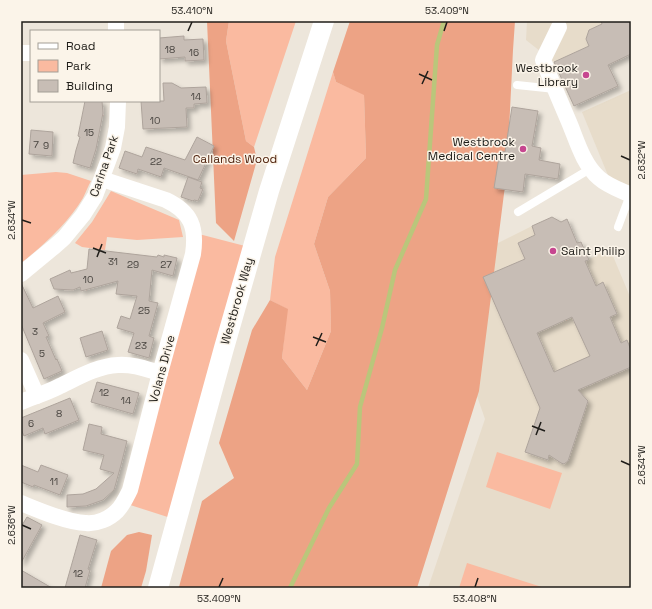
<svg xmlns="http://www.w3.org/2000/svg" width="652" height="609" font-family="'Space Grotesk',sans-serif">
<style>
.built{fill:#e7dcca}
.green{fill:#fabaa0}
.forest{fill:#eda385}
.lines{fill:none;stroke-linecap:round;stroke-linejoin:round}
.stream{stroke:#bac67b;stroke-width:4.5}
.building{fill:#c7bdb5;stroke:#aea49c;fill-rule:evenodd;filter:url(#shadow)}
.service{stroke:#fff;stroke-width:8}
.minor{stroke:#fff;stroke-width:16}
.tertiary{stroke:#fff;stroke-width:20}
.ticks{fill:none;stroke:#1f1d19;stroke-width:1.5}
.poi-dot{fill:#c64690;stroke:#fbf4e9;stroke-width:1.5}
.labels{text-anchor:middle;stroke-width:3;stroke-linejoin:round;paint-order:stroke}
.number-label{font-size:10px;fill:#494540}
.poi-label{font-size:12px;fill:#1f1d19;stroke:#fbf4e9;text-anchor:end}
.park-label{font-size:12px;fill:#4c1e09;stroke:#fbf4e9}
.street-label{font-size:12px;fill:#1f1d19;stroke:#fbf4e9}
.neatline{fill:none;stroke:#1f1d19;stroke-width:1.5}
.ticks-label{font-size:10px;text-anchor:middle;fill:#1f1d19}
</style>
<defs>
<filter id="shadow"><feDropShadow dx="3.5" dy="3.5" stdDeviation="2" flood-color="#0004"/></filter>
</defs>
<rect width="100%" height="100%" fill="#ede6db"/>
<g class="built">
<path d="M527,21h104v33l-12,6 -17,-36 -13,6 -3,9 3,7 -35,16 -28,-22z"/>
<path d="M631,90v109l-17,-9 -32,-78z"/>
<path d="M532,226l3,9 -17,8 15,34 52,-16 25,-12 21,50v289h-203l57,-169 -21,-60 14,-106z"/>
</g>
<g class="green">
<path d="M229,21h67l-42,126 -8,-6 -20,-100z"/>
<path d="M333,72l3,10 28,12 2,64 -38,39 -14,47 16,47 1,40 -24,59 -25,-32 5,-49 -17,-9 5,-43z"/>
<path d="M56,172l11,1 24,8c-3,5 -5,11 -8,17 -14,24 -40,48 -62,65v-88z"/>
<path d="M111,191l68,29 4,17 -46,3 -30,-3 -2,13 -23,-3 -7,-4 17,-21z"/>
<path d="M195,233l50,13 -68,274 -53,-17z"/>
<path d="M497,452l65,21 -12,36 -64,-22z"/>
<path d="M467,563l78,25h-86z"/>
</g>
<g class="forest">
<path d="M207,21h22l-3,20 20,100 8,6 3,13 -23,81 -18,-18z"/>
<path d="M350,21h165l-2,29 -6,120 -28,221 -62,197h-238v-1l23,-86 32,-23 -15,-35 33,-113 18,-30 18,9 -6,49 25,32 24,-59 -1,-40 -16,-47 14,-47 38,-39 -2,-63 -28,-13 -3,-10z"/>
<path d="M139,532l13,3 -6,36 -5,17h-40l10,-37 16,-16z"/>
</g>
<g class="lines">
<path class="stream" d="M290,588l39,-80 28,-44 3,-57 22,-79 13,-58 31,-71 11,-154 7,-24"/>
</g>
<g class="building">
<path d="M601,21h30v33l-23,11 10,21 -44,20 -20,-44 35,-16 -3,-7 3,-9 13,-6z"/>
<path d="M184,36v4l19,-1 1,21 -19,1v-4l-26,2v-21z"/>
<path d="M163,83h9l9,5 25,-1 1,16 -13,1v4h-8l1,19 -44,2 -2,-28h23z"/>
<path d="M85,101h17l1,12 -7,36 -6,19 -17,-5 3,-13 4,-13 -2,-1z"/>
<path d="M512,107l26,4 -6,35 9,2 -2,12 21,4 -2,15 -33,-5 -2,18 -29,-4 6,-37 5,1z"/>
<path d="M31,130l22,2 -1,24 -23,-2z"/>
<path d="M197,137l17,9 -16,34 -34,-12 -3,9 -23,-8 -1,5 -18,-6 6,-17 17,6 4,-10 39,13z"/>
<path d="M188,177l14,5 -2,6 3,1 -5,12 -4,-1 -1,1 -12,-4z"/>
<path d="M552,217l9,5 6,-3 10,24 4,-1 8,18 -4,1 11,25 7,-4 14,32 -7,3 11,26 6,-3 4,10v17l-53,23 10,11 -20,60 -4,3 -3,-1 -12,-8 -1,5 -23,-8 15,-44 -57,-131 42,-18 -7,-16 17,-8 -3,-9zM572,317l18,39 -36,16 -17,-39z"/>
<path d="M89,249l68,8 1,-2 6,2v-2l13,3 -4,18 -21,-6 -3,31 9,2 -9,33 5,2 -5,20 -21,-6 6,-19 -17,-5 4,-12 9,3 7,-23 -21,-2 2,-13 -37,10 -1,-4 -7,3 -19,-1 -4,-10 20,-9 1,3 16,-4z"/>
<path d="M21,283l12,25 25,-12 7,16 -22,11 6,13 -3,1 10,23 1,-1 5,12 -18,8 -23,-55z"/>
<path d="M102,331l6,19 -22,7 -6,-19z"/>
<path d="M97,382l42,11 -6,21 -42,-12z"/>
<path d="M70,398l9,22 -34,14 -2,-6 -19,8 -3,-7v-11z"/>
<path d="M89,424l13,3 -1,7 26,7 -6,24 -7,25 -11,10 -17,6 -19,1v-12l16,-1 13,-5 18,-16 -14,-4 4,-14 -21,-5z"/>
<path d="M21,465l17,7 3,-7 27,10 -8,20 -26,-10 -1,2 -12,-5z"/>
<path d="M27,517l15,8 -21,38v-36z"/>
<path d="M80,535l17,5 -9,29 2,1 -5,18h-20z"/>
<path d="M21,570l31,18h-31z"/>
</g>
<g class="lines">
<g class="service">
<path d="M517,85l38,4"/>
<path d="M518,212l72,-43"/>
<path d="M618,227l12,-32"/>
</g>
<g class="minor">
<path d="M116,21v10"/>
<path d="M559,27l-16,33c8,20 17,41 26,62 8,19 14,42 30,56 9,8 21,12 32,17"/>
<path d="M21,53h10"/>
<path d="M21,274l34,-28 9,-8 19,-23 12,-19 18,-48 4,-21 1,-26"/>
<path d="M21,360l16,36"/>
<path d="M21,402c12,-5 25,-9 37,-15 19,-9 39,-21 60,-22 15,-1 28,4 42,8"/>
<path d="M21,503c17,7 47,20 65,20 11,1 23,-4 31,-12 6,-6 9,-13 13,-21l30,-117 33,-119c4,-27 -2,-42 -27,-54l-64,-21"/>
</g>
<path class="tertiary" d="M158,588l66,-240 45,-157 55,-170"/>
</g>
<path class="ticks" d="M188,31l4,-9M444,31l3,-9M419,74l13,6M422,84l6,-13M621,156l9,4M22,220l9,3M93,248l13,5M97,257l5,-13M313,337l13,5M316,346l6,-13M532,426l13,5M536,435l5,-13M621,461l9,4M22,525l9,4M219,587l4,-9M475,587l3,-9"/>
<g class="poi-dot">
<circle cx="586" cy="75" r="4"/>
<circle cx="523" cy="149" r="4"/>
<circle cx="553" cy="251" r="4"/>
</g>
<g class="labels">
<g class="number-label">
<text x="170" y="53">18</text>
<text x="194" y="56">16</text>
<text x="196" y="100">14</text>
<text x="155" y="124">10</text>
<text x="89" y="136">15</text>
<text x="36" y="148">7</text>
<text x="46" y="149">9</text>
<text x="156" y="165">22</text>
<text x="113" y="265">31</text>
<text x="133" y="268">29</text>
<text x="166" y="268">27</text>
<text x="88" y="283">10</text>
<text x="144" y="314">25</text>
<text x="35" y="335">3</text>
<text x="141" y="349">23</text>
<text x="42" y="357">5</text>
<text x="104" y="396">12</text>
<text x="126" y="404">14</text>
<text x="59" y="417">8</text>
<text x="31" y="427">6</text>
<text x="54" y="485">11</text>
<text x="78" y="577">12</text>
</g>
<g class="poi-label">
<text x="578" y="72">Westbrook<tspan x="578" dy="14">Library</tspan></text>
<text x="515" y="146">Westbrook<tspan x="515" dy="14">Medical Centre</tspan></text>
<text x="561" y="255" text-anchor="start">Saint Philip</text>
</g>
<g class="park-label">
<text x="235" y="163">Callands Wood</text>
</g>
<g class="street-label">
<text transform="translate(104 166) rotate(-71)" y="4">Carina Park</text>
<text transform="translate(237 301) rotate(-74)" y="4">Westbrook Way</text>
<text transform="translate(162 369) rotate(-75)" y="4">Volans Drive</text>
</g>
</g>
<rect width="652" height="609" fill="none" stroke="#fbf4e9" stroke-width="44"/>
<rect x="30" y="30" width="130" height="72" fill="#fbf4e9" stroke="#a39e96"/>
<rect x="38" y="43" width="20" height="6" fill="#ffffff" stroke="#a39e96"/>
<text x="66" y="50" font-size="12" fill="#1f1d19">Road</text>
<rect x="38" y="60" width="20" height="12" fill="#fabaa0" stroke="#a39e96"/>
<text x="66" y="70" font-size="12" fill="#1f1d19">Park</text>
<rect x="38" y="80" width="20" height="12" fill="#c7bdb5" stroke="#a39e96"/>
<text x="66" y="90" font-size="12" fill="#1f1d19">Building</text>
<rect x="22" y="22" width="608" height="565" class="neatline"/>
<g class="ticks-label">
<text x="192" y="14">53.410°N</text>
<text x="447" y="14">53.409°N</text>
<text transform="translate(641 160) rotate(-90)" y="4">2.632°W</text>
<text transform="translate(11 220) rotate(-90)" y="4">2.634°W</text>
<text transform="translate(641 465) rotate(-90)" y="4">2.634°W</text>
<text transform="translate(11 525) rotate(-90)" y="4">2.636°W</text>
<text x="219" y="602">53.409°N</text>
<text x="475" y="602">53.408°N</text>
</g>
</svg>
